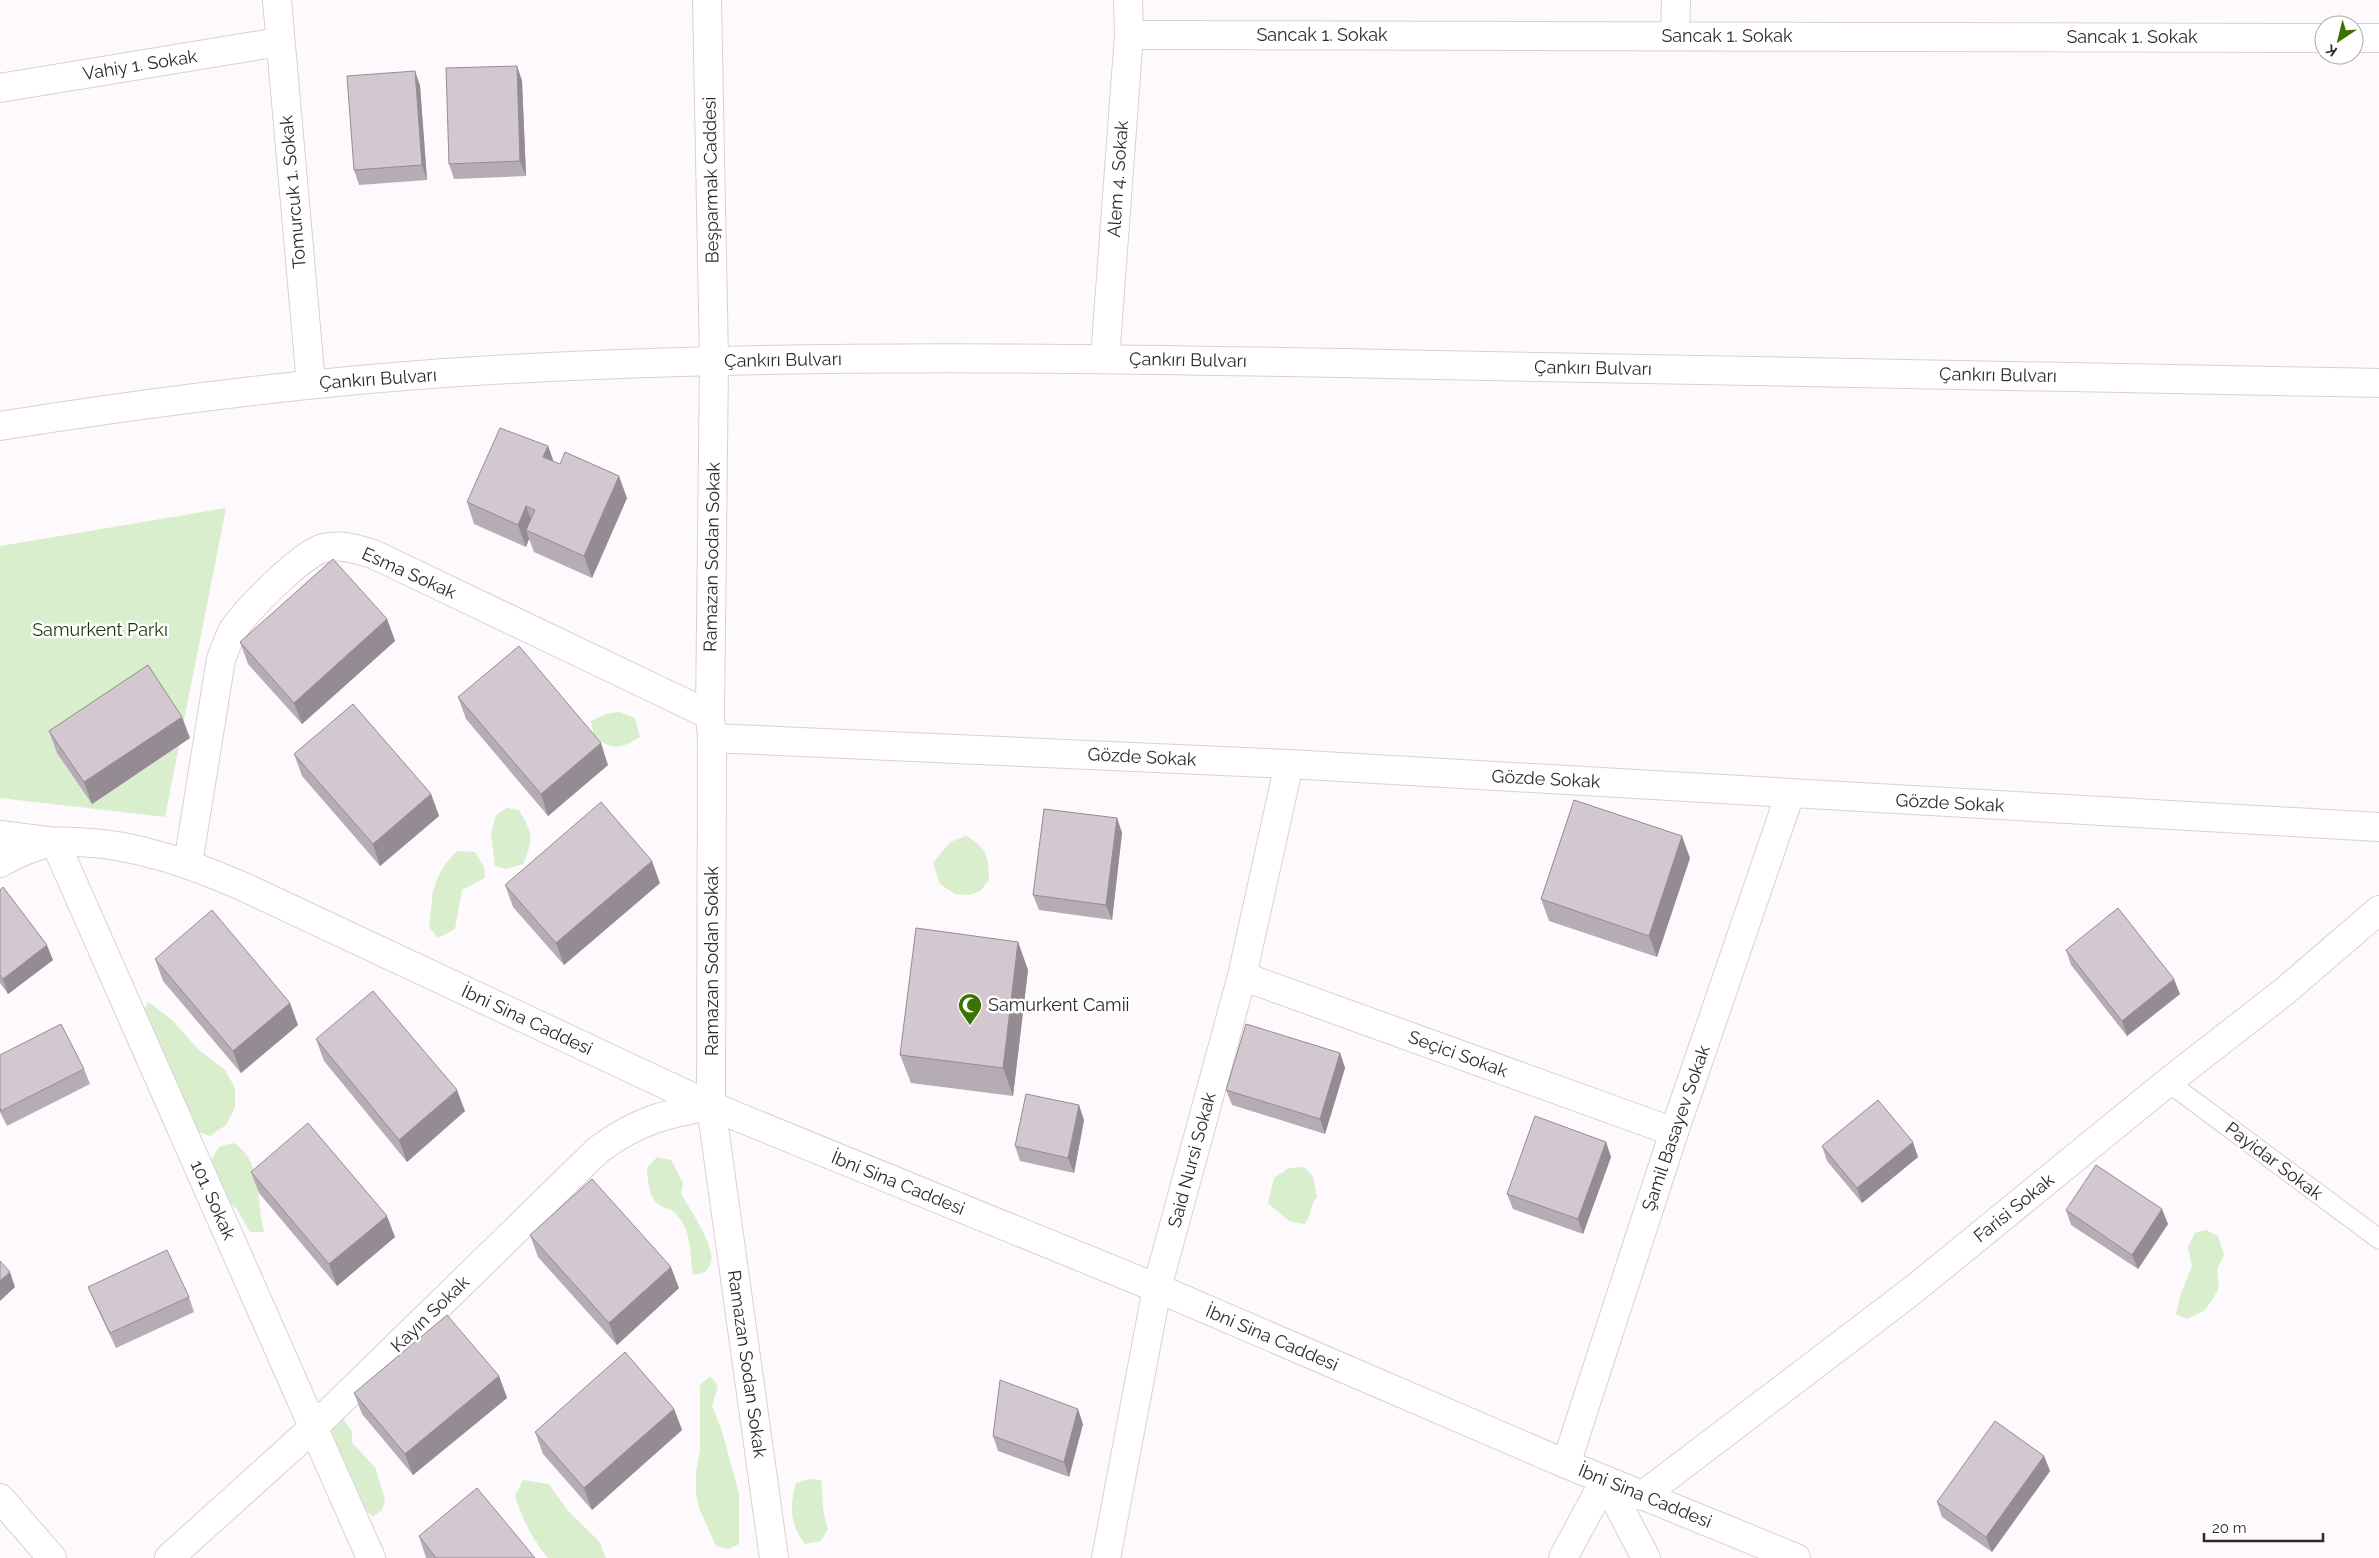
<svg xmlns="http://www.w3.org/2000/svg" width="2379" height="1558" font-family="Raleway,sans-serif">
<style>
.green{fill:#d8eecd}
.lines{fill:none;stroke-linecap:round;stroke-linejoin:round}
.lane-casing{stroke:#dbcfd7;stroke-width:21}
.street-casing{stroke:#dbcfd7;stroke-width:30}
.secondary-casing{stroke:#dbcfd7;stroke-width:30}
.lane{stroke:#fff;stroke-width:19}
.street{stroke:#fff;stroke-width:28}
.secondary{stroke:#fff;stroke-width:28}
.wall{fill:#b6acb3}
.shaded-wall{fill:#948c92}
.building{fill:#d4c8d0;stroke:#948c92}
.labels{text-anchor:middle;stroke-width:5;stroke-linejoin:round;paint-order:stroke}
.street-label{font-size:18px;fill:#2e292d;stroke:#fff}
.park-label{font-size:18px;fill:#1c3608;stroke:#fff}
.poi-label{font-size:18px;fill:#2e292d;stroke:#fff;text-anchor:start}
</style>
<rect width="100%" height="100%" fill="#fef9fd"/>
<g class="green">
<path d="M226,508l-61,309 -165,-19v-252z"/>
<path d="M619,712l16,6 5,19c-20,12 -26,14 -46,0l-3,-16 15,-7z"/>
<path d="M507,808l12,2c14,24 15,29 4,54l-17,5 -11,-3 -4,-33 5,-18z"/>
<path d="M966,836c22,12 22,21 23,44l-9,11 -11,4 -14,-1 -15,-10 -7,-21 17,-21z"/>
<path d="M457,851l18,1 9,15 1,11 -23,12 -7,39 -17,9 -9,-11 4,-36 5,-14 8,-14z"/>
<path d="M148,1002l23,17 28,31 26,20 10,18v19l-9,18 -16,11 -15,-5 -55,-113z"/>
<path d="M234,1143c29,18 22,59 30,89h-14l-13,-23 -17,-14 -9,-35 8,-13z"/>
<path d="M657,1157l14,3 12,23 -2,11c8,13 35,54 30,68 -1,4 -4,7 -6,10l-12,3c-3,-19 -1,-40 -13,-56 -10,-14 -13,-8 -22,-15 -10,-8 -10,-23 -11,-36z"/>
<path d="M1304,1167l9,9 4,21c-7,9 -6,18 -12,27l-16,-3 -21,-18 6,-25 15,-10z"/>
<path d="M2206,1230l12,6 6,19 -7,15 2,17 -6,12 -9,12 -17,8 -11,-5 5,-21 11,-27 -4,-19 7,-14z"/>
<path d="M710,1376l8,10 -6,20 9,22 18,65v51l-10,5 -13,-3 -17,-38 -3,-15v-21l4,-21v-66z"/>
<path d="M343,1418l9,14v11l23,24 10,32 -3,11 -9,6 -12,-8 -29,-67 -1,-17z"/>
<path d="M809,1479l12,1c2,17 1,33 7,49l-7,12 -16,3c-15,-20 -16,-36 -9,-61z"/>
<path d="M523,1480l26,4 19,27 31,30 7,17h-57l-3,-2c-14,-19 -24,-37 -31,-60z"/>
</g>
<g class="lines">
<g class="lane-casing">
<path id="lane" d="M2168,1082l211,157"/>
</g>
<g class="street-casing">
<g id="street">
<path d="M277,0l34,384"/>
<path d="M1129,35l1195,3"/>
<path d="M1675,36l1,-36"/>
<path d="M2354,38h25"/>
<path d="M0,88l279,-46"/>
<path d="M1105,358l24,-323 -1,-35"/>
<path d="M714,361l-4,354 2,23 -1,368 63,452"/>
<path d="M712,738l577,26 1090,63"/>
<path d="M0,835l55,7 316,716"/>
<path d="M188,864l33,-205c4,-9 7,-20 12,-29 13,-19 69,-77 91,-82 18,-4 32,1 49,6l337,161"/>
<path d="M1242,976l432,156"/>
<path d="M1566,1464l108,-332 116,-338"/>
<path d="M1605,1480l41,78"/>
<path d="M1642,1496l271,-206 255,-208 117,-91 94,-81"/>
<path d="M0,1498l52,60"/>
<path d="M169,1558l144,-130 285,-278c39,-29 66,-36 113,-44"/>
<path d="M1106,1558l51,-270 85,-312 47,-212"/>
<path d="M1563,1558l42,-78"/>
</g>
</g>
<g class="secondary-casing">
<g id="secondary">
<path d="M707,0l7,361"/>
<path d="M0,426c169,-27 340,-48 511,-57 291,-16 583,-11 874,-5 332,6 663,12 994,19"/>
<path d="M0,863c16,-9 36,-18 54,-21 7,-1 16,0 23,0 59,2 114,22 167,45l467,219 446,182 409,176 230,94"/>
</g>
</g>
<use href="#lane" class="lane"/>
<use href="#street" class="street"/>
<use href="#secondary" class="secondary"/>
</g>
<g class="wall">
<path d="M517,66l5,15 4,95 -72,3 -5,-15z"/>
<path d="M415,71l5,15 7,94 -68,5 -5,-15z"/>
<path d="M548,446l5,15 74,37 -35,80 -58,-26 -5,-13 -3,8 -52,-23 -7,-22z"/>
<path d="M387,619l8,22 -93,83 -54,-60 -8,-22z"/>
<path d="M458,697l150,68 -60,51 -82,-97z"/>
<path d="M49,731l141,7 -98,66 -35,-51z"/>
<path d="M294,754l137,40 8,22 -59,50 -78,-90z"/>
<path d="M1117,818l5,15 -10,87 -73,-10 -6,-15z"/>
<path d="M1690,858l-33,99 -108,-36 -8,-22z"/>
<path d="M660,883l-96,82 -51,-58 -8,-22z"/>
<path d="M0,890l53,70 -45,34 -8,-11z"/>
<path d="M1018,942l10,28 -15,126 -102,-13 -11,-28z"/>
<path d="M2066,950l114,44 -53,42 -56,-71z"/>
<path d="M155,959l143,66 -57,48 -78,-92z"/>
<path d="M316,1039l149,72 -58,51 -83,-101z"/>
<path d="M1340,1053l5,15 -20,66 -93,-29 -6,-15z"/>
<path d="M0,1055l84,14 6,15 -83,42 -7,-14z"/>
<path d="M1084,1120l-10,53 -54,-12 -5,-15z"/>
<path d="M1606,1142l5,15 -28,77 -70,-25 -6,-15z"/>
<path d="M1822,1146l96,11 -56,46 -35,-42z"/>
<path d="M251,1172l144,65 -58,49 -78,-93z"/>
<path d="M2066,1210l102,14 -30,45 -67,-44z"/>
<path d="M530,1235l149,53 -62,57 -79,-88z"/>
<path d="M88,1287l101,10 5,15 -78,36 -22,-47z"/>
<path d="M499,1376l8,22 -94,77 -51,-61 -8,-21z"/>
<path d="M674,1409l8,21 -90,80 -49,-56 -8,-22z"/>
<path d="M1083,1424l-14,53 -71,-26 -5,-15z"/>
<path d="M2044,1456l6,15 -58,81 -50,-35 -5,-15z"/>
<path d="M419,1536l116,22h-109z"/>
</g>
<g class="shaded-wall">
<path d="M517,66l5,15 4,95 -6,-15z"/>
<path d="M415,71l5,15 7,94 -5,-15z"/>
<path d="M548,446l8,22 -13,-11z"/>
<path d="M619,476l8,22 -35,80 -8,-22z"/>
<path d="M526,506l8,21 -8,3 3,9 -3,8 -8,-22z"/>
<path d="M387,619l8,22 -93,83 -8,-21z"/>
<path d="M182,717l8,21 -98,66 -8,-22z"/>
<path d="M601,743l7,22 -60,51 -7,-22z"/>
<path d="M431,794l8,22 -59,50 -7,-22z"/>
<path d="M1117,818l5,15 -10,87 -6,-15z"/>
<path d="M1682,836l8,22 -33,99 -8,-21z"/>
<path d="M652,861l8,22 -96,82 -8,-22z"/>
<path d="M1018,942l10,28 -15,126 -10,-28z"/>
<path d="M47,945l6,15 -45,34 -5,-15z"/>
<path d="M2174,979l6,15 -53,42 -5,-15z"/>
<path d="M290,1003l8,22 -57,48 -8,-22z"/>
<path d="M1340,1053l5,15 -20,66 -5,-15z"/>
<path d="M457,1090l8,21 -58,51 -8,-22z"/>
<path d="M1079,1105l5,15 -10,53 -6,-15z"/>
<path d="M1606,1142l5,15 -28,77 -5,-15z"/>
<path d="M1913,1142l5,15 -56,46 -5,-15z"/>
<path d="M2162,1209l6,15 -30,45 -6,-14z"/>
<path d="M387,1216l8,21 -58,49 -8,-22z"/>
<path d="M671,1267l8,21 -62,57 -8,-22z"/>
<path d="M10,1272l5,15 -15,14v-20z"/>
<path d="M499,1376l8,22 -94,77 -8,-21z"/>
<path d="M674,1409l8,21 -90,80 -8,-22z"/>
<path d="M1078,1409l5,15 -14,53 -5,-15z"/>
<path d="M2044,1456l6,15 -58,81 -6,-15z"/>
</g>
<g class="building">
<path d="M517,66l3,95 -71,3 -3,-96z"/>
<path d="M415,71l7,94 -68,5 -7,-94z"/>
<path d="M500,428l48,18 -5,11 17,7 5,-12 54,24 -35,80 -58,-26 9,-20 -9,-4 -8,19 -51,-23z"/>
<path d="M333,559l54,60 -93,84 -54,-61z"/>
<path d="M519,646l82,97 -60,51 -83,-97z"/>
<path d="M148,665l34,52 -98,65 -35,-51z"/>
<path d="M353,704l78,90 -58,50 -79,-90z"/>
<path d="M1574,800l108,36 -33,100 -108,-37z"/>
<path d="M601,802l51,59 -96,82 -51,-58z"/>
<path d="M1044,809l73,9 -11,87 -73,-10z"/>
<path d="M3,887l44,58 -44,34 -3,-4v-85z"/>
<path d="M2118,908l56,71 -52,42 -56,-71z"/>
<path d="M212,910l78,93 -57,48 -78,-92z"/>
<path d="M916,928l102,14 -15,126 -103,-13z"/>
<path d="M373,991l84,99 -58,50 -83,-101z"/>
<path d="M61,1024l23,45 -83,42 -1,-3v-53z"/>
<path d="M1246,1024l94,29 -20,66 -94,-29z"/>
<path d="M1026,1094l53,11 -11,53 -53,-12z"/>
<path d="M1878,1100l35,42 -56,46 -35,-42z"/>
<path d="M1535,1116l71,26 -28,77 -71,-25z"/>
<path d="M308,1123l79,93 -58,48 -78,-92z"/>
<path d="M2096,1165l66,44 -30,46 -66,-45z"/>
<path d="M592,1179l79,88 -62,56 -79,-88z"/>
<path d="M167,1250l22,47 -79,36 -22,-46z"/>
<path d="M0,1261l10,11 -10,9z"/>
<path d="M447,1315l52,61 -94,78 -51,-61z"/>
<path d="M625,1352l49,57 -90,79 -49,-56z"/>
<path d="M1000,1380l78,29 -14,53 -71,-26z"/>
<path d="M1995,1421l49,35 -58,81 -49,-35z"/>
<path d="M477,1488l58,70h-99l-17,-22z"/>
</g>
<defs>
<g id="mosque-pin" transform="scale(1.25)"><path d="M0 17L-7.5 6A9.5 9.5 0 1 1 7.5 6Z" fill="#3a7302" stroke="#fff"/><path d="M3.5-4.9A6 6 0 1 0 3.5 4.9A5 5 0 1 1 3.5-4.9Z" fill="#fff"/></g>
</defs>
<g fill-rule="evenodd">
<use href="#mosque-pin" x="970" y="1005"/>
</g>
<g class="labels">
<g class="street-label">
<text x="1322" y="41">Sancak 1. Sokak</text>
<text x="1727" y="42">Sancak 1. Sokak</text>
<text x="2132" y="43">Sancak 1. Sokak</text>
<text transform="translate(140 65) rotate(-9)" y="6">Vahiy 1. Sokak</text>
<text transform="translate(1118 179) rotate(-86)" y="6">Alem 4. Sokak</text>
<text transform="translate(711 180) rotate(-91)" y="6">Beşparmak Caddesi</text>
<text transform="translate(293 192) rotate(-95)" y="6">Tomurcuk 1. Sokak</text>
<text transform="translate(783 360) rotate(-1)" y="6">Çankırı Bulvarı</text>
<text transform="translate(1188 360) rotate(1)" y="6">Çankırı Bulvarı</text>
<text transform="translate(1593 368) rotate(1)" y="6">Çankırı Bulvarı</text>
<text transform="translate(1998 375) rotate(1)" y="6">Çankırı Bulvarı</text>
<text transform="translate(378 379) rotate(-4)" y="6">Çankırı Bulvarı</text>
<text transform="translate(712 557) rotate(-89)" y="6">Ramazan Sodan Sokak</text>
<text transform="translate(409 573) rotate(24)" y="6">Esma Sokak</text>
<text transform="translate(1142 757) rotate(3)" y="6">Gözde Sokak</text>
<text transform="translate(1546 779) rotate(3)" y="6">Gözde Sokak</text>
<text transform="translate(1950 803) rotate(3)" y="6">Gözde Sokak</text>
<text transform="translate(712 961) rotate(-90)" y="6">Ramazan Sodan Sokak</text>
<text transform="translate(527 1020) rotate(25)" y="6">İbni Sina Caddesi</text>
<text transform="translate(1458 1054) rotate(20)" y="6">Seçici Sokak</text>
<text transform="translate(1676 1128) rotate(-71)" y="6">Şamil Basayev Sokak</text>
<text transform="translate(1192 1160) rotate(-75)" y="6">Said Nursi Sokak</text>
<text transform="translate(2274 1161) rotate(37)" y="6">Payidar Sokak</text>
<text transform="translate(898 1183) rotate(22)" y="6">İbni Sina Caddesi</text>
<text transform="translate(213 1200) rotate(66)" y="6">101. Sokak</text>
<text transform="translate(2014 1208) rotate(-39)" y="6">Farisi Sokak</text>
<text transform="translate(430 1314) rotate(-44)" y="6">Kayın Sokak</text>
<text transform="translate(1272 1338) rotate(23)" y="6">İbni Sina Caddesi</text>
<text transform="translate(747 1364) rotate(82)" y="6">Ramazan Sodan Sokak</text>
<text transform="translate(1645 1496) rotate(22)" y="6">İbni Sina Caddesi</text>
</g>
<g class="park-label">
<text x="100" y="636">Samurkent Parkı</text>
</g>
<g class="poi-label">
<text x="988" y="1011">Samurkent Camii</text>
</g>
</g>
<g transform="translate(2339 40) rotate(215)"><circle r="24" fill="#ffffff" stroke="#aba9ab"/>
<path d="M0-4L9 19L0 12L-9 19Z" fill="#3a7302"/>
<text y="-8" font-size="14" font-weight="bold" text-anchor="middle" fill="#2e292d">K</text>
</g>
<path d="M2204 1533v8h119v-8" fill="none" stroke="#2e292d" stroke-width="2.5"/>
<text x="2212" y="1533" font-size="15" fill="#2e292d" stroke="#ffffff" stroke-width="4" paint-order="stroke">20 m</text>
</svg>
